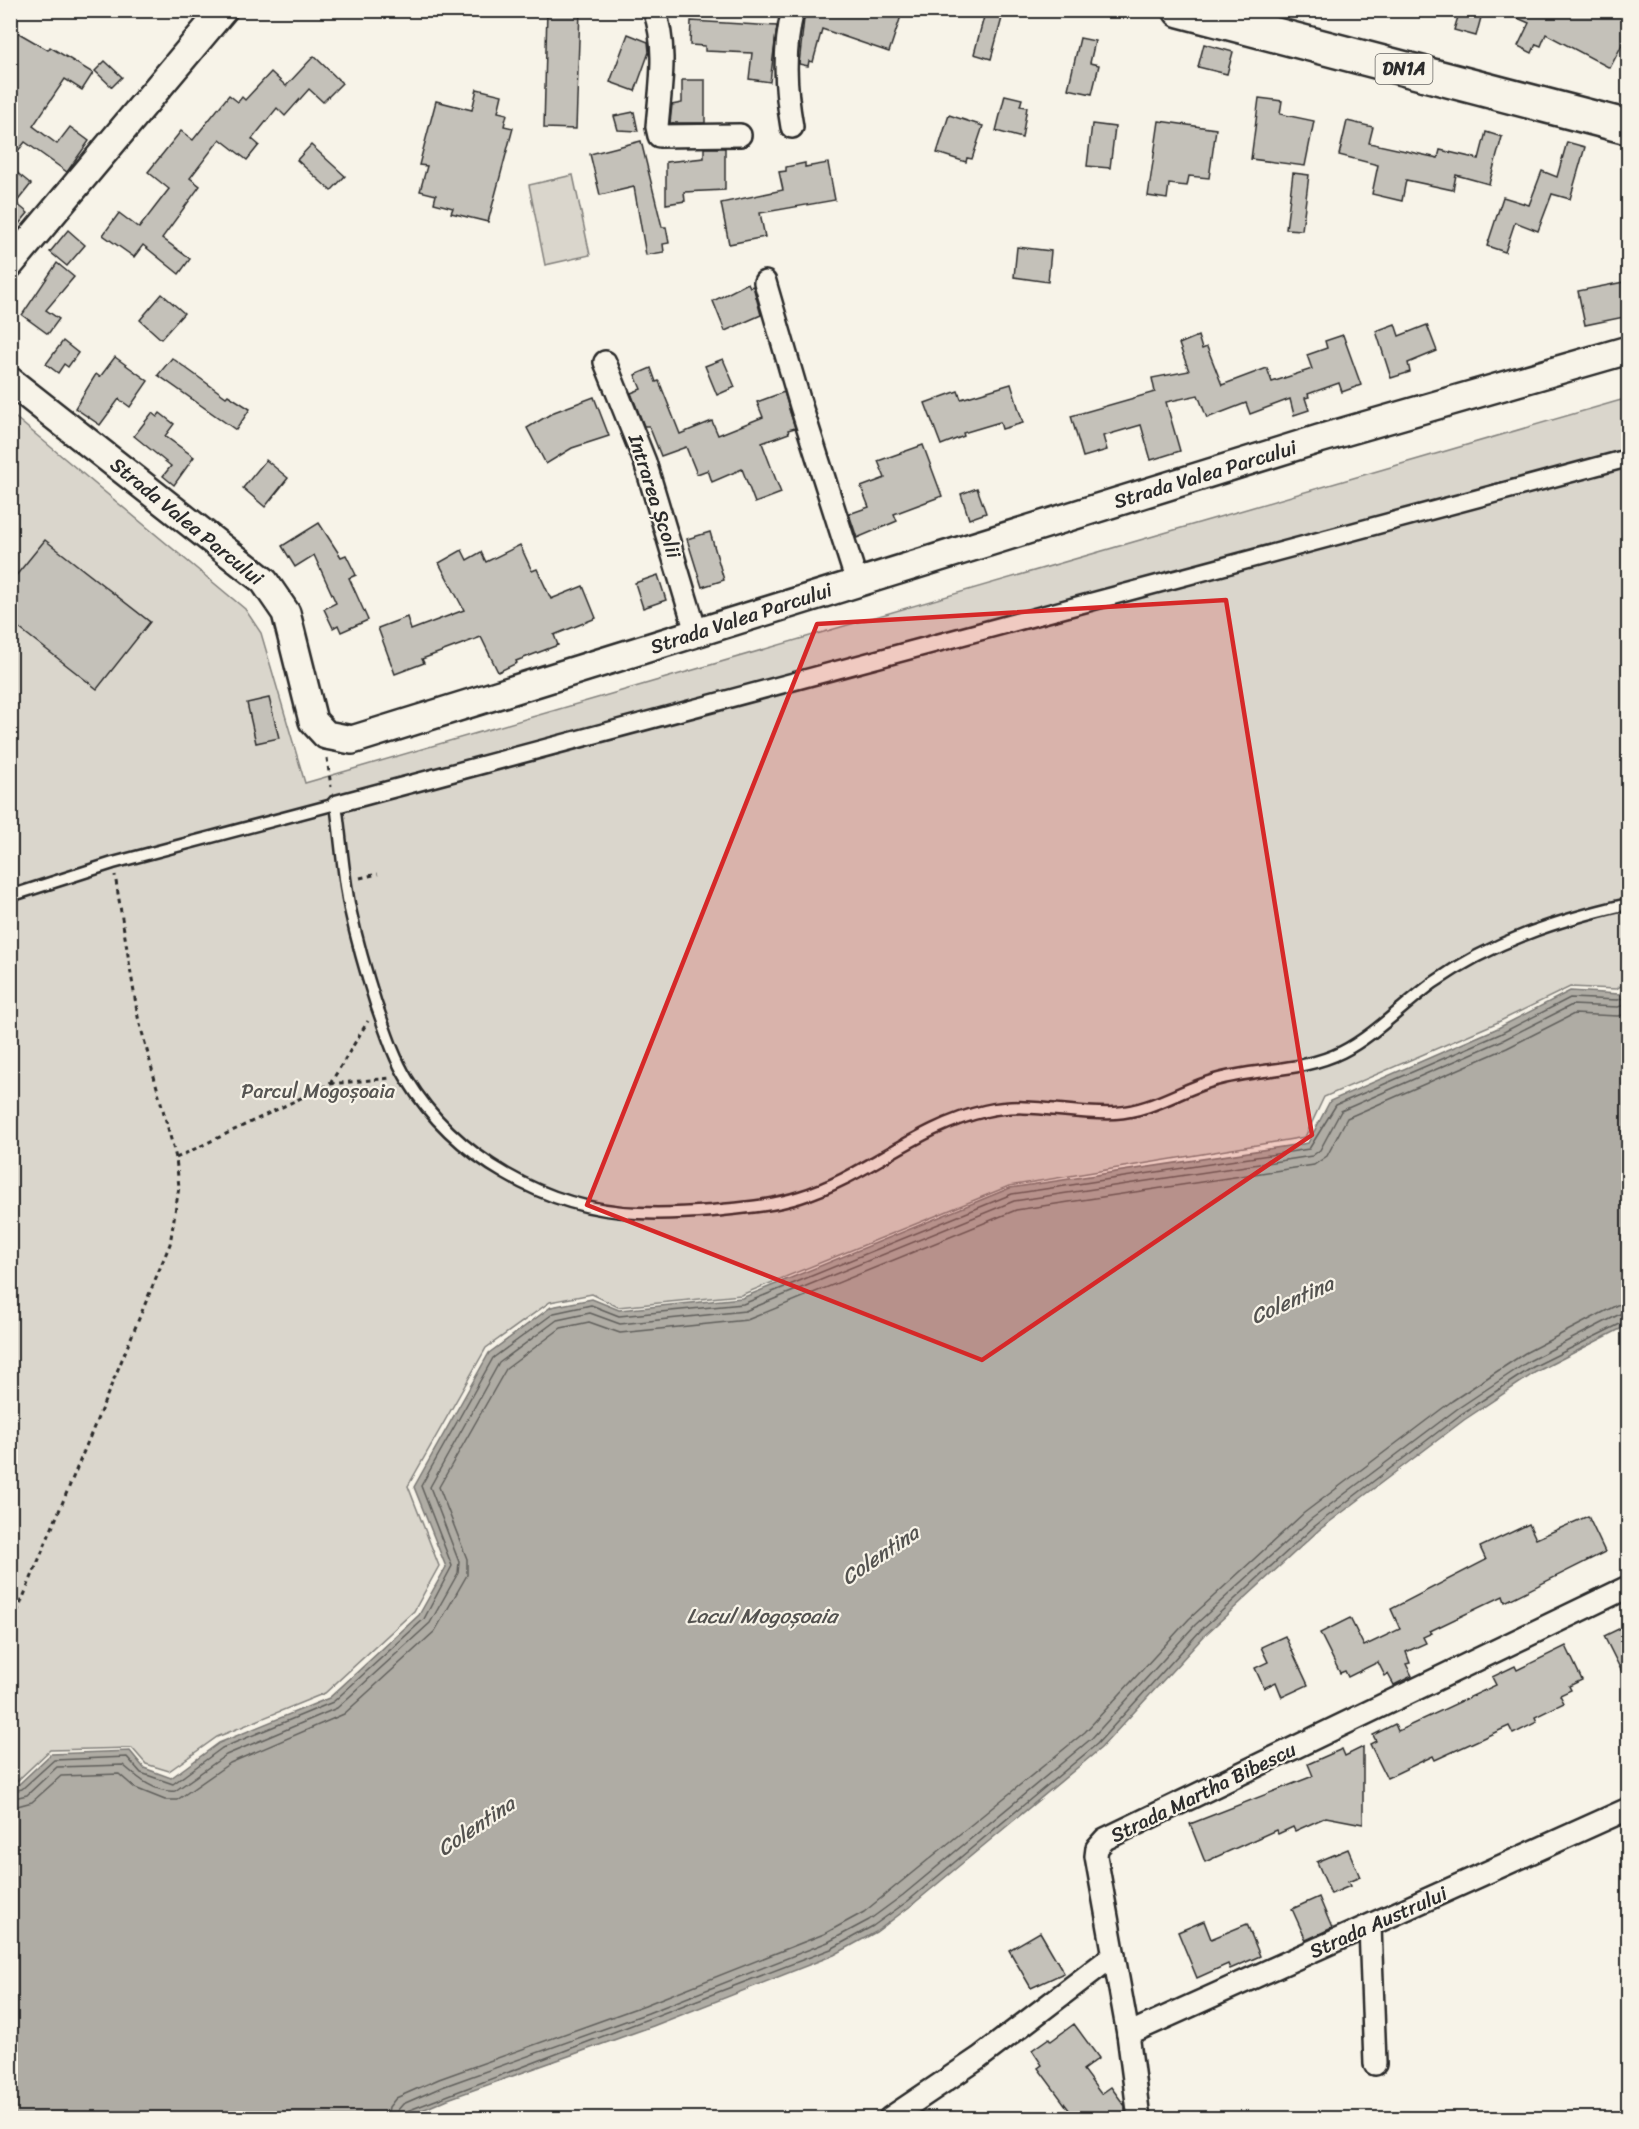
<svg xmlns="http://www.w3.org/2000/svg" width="1639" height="2129" font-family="Sriracha,sans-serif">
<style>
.green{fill:#dad6cc;stroke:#82807c;stroke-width:1.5}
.water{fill:#afaca4;stroke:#7a7874;stroke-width:1.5}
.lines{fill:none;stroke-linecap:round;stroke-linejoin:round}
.shore{stroke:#605f5b;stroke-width:1.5}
.building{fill:#c4c1b9;stroke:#2b2b2b;stroke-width:1.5}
.service-casing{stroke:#2b2b2b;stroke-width:15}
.pedestrian-casing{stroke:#2b2b2b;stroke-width:21}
.minor-casing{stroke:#2b2b2b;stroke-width:26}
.tertiary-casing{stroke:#2b2b2b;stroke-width:32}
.primary-casing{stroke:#2b2b2b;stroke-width:38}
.path{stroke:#2b2b2b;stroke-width:3;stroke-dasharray:4.5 4.5;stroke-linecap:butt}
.service{stroke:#f7f3e8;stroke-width:10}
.pedestrian{stroke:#f7f3e8;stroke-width:16}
.minor{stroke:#f7f3e8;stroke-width:21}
.tertiary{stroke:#f7f3e8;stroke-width:27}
.primary{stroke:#f7f3e8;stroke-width:33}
.marked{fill:#d62828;fill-opacity:0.2;stroke:#d62828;stroke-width:4.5;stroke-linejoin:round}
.labels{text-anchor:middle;stroke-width:4.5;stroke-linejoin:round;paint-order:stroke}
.shield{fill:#f7f3e8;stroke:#686764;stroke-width:1.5}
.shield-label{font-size:18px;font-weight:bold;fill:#2b2b2b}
.street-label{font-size:20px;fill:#2b2b2b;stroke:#f7f3e8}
.park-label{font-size:20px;fill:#575653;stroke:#f7f3e8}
.water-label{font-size:21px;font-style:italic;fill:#53524f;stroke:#f7f3e8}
</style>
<rect width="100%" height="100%" fill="#f7f3e8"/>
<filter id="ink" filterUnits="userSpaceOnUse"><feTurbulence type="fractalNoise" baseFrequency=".0167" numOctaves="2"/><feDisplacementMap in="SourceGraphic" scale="12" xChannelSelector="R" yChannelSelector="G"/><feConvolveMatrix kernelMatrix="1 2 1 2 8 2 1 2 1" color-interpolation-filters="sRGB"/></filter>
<g filter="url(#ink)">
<g class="green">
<path d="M573,175l17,80 -45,10 -16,-80z"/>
<path d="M1628,398v584l-12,7 -46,-2 -74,36 -172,74 -19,40 -296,49 -268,109 -123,12 -26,-13 -42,8 -64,46 -78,138 31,80 -25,45 -89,82 -108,44 -48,34 -23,-7 -14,-16 -82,2 -33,31 -6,2 -1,-1370 235,196 16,24 44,150z"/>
</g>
<path class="water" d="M1628,989v336l-92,47 -72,48 -145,110 -114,105 -104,113 -189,157 -36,27 -42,23 -181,71 -205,73 -44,19h-393v-332l8,-2 32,-30 79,-3 14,17 27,10 48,-35 110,-45 90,-83 27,-48 -32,-80 75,-134 62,-46 41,-8 27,11 123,-12 268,-110 298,-45 22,-42 168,-73 72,-37 49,3z"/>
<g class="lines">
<g class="shore">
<path d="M10,1792l12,-3 32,-29 73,-3 14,16 32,11 49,-36 111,-46 91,-83 28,-53 -31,-80 72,-128 61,-45 37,-8 28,11 124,-12 269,-110 297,-45 27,-44 164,-71 70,-36 48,2 10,-4"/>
<path d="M10,1799l17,-4 30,-28 66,-2c14,12 31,28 52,26l51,-36 111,-47 93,-85 28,-50 1,-11 -29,-75 69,-124 58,-43 33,-7 30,11 125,-13 269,-110 298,-45 8,-6 21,-39 162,-71 69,-35 46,2 10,-3"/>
<path d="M10,1808l22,-6 29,-26 58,-2 16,14 30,12h12l53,-37 114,-49 91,-83 32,-56v-16l-28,-72 67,-118 55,-41 28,-6 31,11 127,-13 269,-110 298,-45 13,-9 20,-38 160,-70 67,-34 44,2 10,-2"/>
<path d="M387,2118l2,-11 7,-9 43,-19 206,-74 179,-71 40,-22 221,-180 104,-113 115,-106 148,-112 73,-48 92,-48 11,-2"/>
<path d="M396,2118l1,-7 6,-7 39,-17 206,-74 180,-71 41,-22 34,-25 189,-157 103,-113 115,-105 147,-111 72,-48 91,-47 8,-2"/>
<path d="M403,2118l4,-7 424,-162 42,-23 35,-25 189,-157 104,-114 114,-104 145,-111 73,-48 95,-47"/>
</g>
</g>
<g class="building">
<path d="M547,10h33l-4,119 -32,-1z"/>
<path d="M805,10h98l-14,42 -67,-23 -9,33 -4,-1 -1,5 -9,-2z"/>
<path d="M1460,10h23l-7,26 -22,-6z"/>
<path d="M1499,10h116l14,7v14l-19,37 -64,-34 -5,12 -5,-2 -4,9 -14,-7 11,-23z"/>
<path d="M985,13l17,5 -11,41 -17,-5z"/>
<path d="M691,21l86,5 -7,56 -21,-3 3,-26 -47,-2v-5l-15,-1z"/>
<path d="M10,28l38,22 2,-3 43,26 -11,17 -17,-11 -32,47 24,18 13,-17 19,14 -22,31 -42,-30 -15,19z"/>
<path d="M628,34l20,8 1,10 -14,39 -25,-9z"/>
<path d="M1080,38l15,3 -5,22 9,2 -7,29 -24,-5z"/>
<path d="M1204,44l29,8 -6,22 -29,-7z"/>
<path d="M314,56l28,27 -19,19 -14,-13 -24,27 -8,-8 -25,31 7,6 -12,15 -27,-21 -30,39 10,8 -38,52 28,21 -11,15 -36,-29 -9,12 -31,-22 16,-22 20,15 30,-39 -21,-17 33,-41 12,9 36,-45 9,7 4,-5 3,3 26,-28 15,14z"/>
<path d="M105,61l17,16 -10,10 -17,-16z"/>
<path d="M682,80h23v43h-35l2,-18 10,-2z"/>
<path d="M477,89l25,6 -4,17 9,2 -3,12 9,2 -25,94 -37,-9 2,-5 -19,-5 2,-8 -16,-4 7,-25 -8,-1 17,-64 36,9z"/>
<path d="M1005,95l17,4 -2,7 7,1 -5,31 -26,-7z"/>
<path d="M1259,98l23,3 -2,13 34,7 -9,45 -54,-7z"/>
<path d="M634,112l4,19 -20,-1 -4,-14z"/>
<path d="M949,115l34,11 -11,33 -5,-1 -1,4 -29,-9z"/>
<path d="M1159,121l57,8 -7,49 -20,-2 -2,10 -18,-2 -2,15 -19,-3z"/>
<path d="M1347,121l26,6 -4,16 69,15 2,-8 39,9 7,-27 16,5 -13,47 -33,-9 -3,15 -47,-10 -4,21 -30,-7 6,-29 -39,-10z"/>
<path d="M1092,124l23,3 -5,41 -23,-2z"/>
<path d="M641,141l21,86h4l3,16 -6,1 1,8 -18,3 -12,-68 -34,8 -10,-41z"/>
<path d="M1567,142l18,5 -15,52 -18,-5 -14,37 -23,-9 -10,30 -18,-6 16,-49 26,8 13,-34 15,6z"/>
<path d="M311,145l34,31 -14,15 -34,-31z"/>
<path d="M704,148h21v42l-41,2 1,9 -19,3v-42l38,-4z"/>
<path d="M805,163v4l23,-4 7,37 -75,13 5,24 -36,7 -8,-41 62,-13 -4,-18 7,-1v-4z"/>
<path d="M10,167l21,17 -15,19 12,10 -18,22z"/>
<path d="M1293,173l16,2 -7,55 -16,-1z"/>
<path d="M68,230l17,15 -18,21 -17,-14z"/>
<path d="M1017,247l34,4 -3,31 -34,-5z"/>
<path d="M57,263l17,14 -28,33 13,9 -11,15 -26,-19z"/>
<path d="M1629,281v35l-44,9 -7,-34z"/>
<path d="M748,283l2,4 3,-1 8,29 -36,16 -12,-30z"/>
<path d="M162,294l22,19 -23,26 -21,-19z"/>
<path d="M1395,324l4,12 28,-11 10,26 -29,12 2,9 -19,6 -15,-47z"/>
<path d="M1343,335l18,50 -19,7 -3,-9 -31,11 1,3 -4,1 4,12 -15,5 -4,-16 -40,15 -4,-11 -39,15 -9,-23 -32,7 14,49 -29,9 -10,-35 -38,11 4,14 -24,7 -12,-41 84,-24 -3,-14 37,-7 -10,-27 19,-8 4,13 5,-2 15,38 45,-17 5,14 40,-13 -5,-14 20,-7 -2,-7z"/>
<path d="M63,341l15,12 -10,14 -4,-3 -6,9 -12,-9z"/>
<path d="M115,357l33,24 -18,26 -11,-8 -19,26 -25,-17 21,-34 4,3z"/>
<path d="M172,358l54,39 2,-2 22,14 -14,21 -78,-55z"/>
<path d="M723,359l12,28 -18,8 -12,-29z"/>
<path d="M651,368l5,14 3,-1 21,53 32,-13 6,14 45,-18 -6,-15 27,-10 11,36 -7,2 1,3 -27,10 19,50 -26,10 -13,-34 -30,13 -4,-12 -11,4 -11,-27 -25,9 -12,-30h-5l-13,-33 10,-4 -6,-14z"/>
<path d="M1011,384l12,39 -21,6 -2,-7 -37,11 1,3 -23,9 -16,-42 33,-12 3,8z"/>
<path d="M594,397l15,39 -37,12 -26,16 -19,-36 27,-16z"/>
<path d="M152,413l5,4 3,-4 14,11 -9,12 29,21 -20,28 -11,-9 8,-10 -37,-30z"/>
<path d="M923,445l19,51 -48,18 3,7 -40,17 -8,-24 20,-7 -8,-20 24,-9 -7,-17z"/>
<path d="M266,460l22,18 -23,29 -22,-19z"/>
<path d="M977,488l9,25 -17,6 -8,-25z"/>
<path d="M319,523l22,34 5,-2 10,20 -7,3 19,42 -27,12 -3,-7 -5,3 -9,-19 12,-6 -22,-48 -19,12 -13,-21z"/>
<path d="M710,532l14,48 -22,7 -15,-48z"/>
<path d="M45,540l105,82 -53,67 -87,-68v-38z"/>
<path d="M520,545l12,26 5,-2 14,30 32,-13 13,32 -42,17 4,10 -42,16 1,2 -19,9 -17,-35 -59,22 2,4 -29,11 -17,-46 29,-11 4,13 53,-20 -25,-47 23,-13 5,10 14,-8 5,10z"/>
<path d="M658,575l8,25 -23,8 -8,-25z"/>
<path d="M269,698l10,40 -23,5 -9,-40z"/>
<path d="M1588,1516l17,36 -100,50 -2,-6 -73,35 2,2 -9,4 3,6 -20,9 4,11 -4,1 6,12 -18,9 -6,-11 -3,2 -7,-14 -30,15 -3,-6 -5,2 -20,-40 30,-15 14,28 36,-17 -9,-20 95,-49 -6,-13 49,-23 7,15z"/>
<path d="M1629,1624v62l-25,-50z"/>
<path d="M1285,1636l23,49 -26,12 -6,-15 -12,6 -9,-20 13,-6 -7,-15z"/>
<path d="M1566,1646l16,34 -13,6 2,4 -11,5 4,8 -29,14 2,5 -24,12 -4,-8 -74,34 -2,-4 -46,22 -17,-34 6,-3 -3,-6 22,-11 3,7 98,-46 -4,-8 23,-11 2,4z"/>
<path d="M1363,1747v77l-37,-7 -31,14 -2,-4 -15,7 -2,-4 -71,32 -15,-38 123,-48 -5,-12 34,-15 3,7z"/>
<path d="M1348,1849l12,28 -12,5 2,4 -19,8 -14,-32z"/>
<path d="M1319,1897l13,31 -26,12 -14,-31z"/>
<path d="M1204,1921l7,18 36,-15 13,32 -30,13 -2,-5 -31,14 -19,-46z"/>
<path d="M1040,1932l24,41 -33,15 -22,-38z"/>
<path d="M1074,2024l25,34 -16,12 18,24 10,-7 14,19v6l-9,6h-41l-37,-50 4,-3 -10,-15 17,-12 2,3z"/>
</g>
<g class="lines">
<g class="service-casing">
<path id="service" d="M10,896l103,-33 223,-59c5,35 7,71 14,105 7,32 16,64 26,95 9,25 17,52 31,75 47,78 140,131 231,134 24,1 49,0 74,-2 29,-3 60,-5 88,-14 66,-20 117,-71 185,-86 44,-10 85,4 130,2 37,-2 65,-23 100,-33 41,-12 87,-8 127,-28 32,-16 62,-48 91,-69 60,-42 125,-63 195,-79"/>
</g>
<g class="pedestrian-casing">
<path id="pedestrian" d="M336,804l1292,-346"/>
</g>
<g class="minor-casing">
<g id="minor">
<path d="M654,10c14,38 6,78 3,117l2,9 81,-1"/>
<path d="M792,127c-7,-40 -9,-77 1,-117"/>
<path d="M765,282l36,124 56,176"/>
<path d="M605,362l40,100 51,170"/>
<path d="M1370,1926l5,138"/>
<path d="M1128,2034l500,-225"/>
<path d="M890,2118l89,-60 135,-103"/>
<path d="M1139,2118l-11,-84 -32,-178 1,-8 8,-9 523,-252"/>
</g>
</g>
<g class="tertiary-casing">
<g id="tertiary">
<path d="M10,264l213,-254"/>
<path d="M10,381l254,200 22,32 27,108 13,14 26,5 967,-301 309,-89"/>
</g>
</g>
<g class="primary-casing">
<path id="primary" d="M1180,10l448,117"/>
</g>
<g class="path">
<path d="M327,758l4,29"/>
<path d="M360,878l18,-4"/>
<path d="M330,1084l38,-63"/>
<path d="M176,1158l154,-74 61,-6"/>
<path d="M10,1629l160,-385 9,-57 -3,-29 -38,-141 -23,-142"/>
</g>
<use href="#service" class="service"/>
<use href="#pedestrian" class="pedestrian"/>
<use href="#minor" class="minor"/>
<use href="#tertiary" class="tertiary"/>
<use href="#primary" class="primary"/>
</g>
</g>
<path class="marked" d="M1226,600l86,535 -330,225 -395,-155 230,-581z"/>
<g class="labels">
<rect class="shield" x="1375.5" y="54" width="57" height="30" rx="4.5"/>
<g class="shield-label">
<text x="1404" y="75">DN1A</text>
</g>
<g class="street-label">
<text transform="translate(1205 474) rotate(-17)" y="7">Strada Valea Parcului</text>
<text transform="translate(655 496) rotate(72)" y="7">Intrarea Școlii</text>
<text transform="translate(187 521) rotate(39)" y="7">Strada Valea Parcului</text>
<text transform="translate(741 618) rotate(-18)" y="7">Strada Valea Parcului</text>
<text transform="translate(1203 1792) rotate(-26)" y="7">Strada Martha Bibescu</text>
<text transform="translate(1378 1922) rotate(-24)" y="7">Strada Austrului</text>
</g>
<g class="park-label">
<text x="318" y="1098">Parcul Mogoșoaia</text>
</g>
<g class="water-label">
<text transform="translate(1292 1300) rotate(-24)" y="7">Colentina</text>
<text transform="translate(880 1555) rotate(-34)" y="7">Colentina</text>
<text x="762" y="1623">Lacul Mogoșoaia</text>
<text transform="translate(476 1826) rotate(-34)" y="7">Colentina</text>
</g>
</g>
<rect width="1639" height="2129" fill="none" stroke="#f7f3e8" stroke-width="36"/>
<rect x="18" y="18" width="1603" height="2093" fill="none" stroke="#2b2b2b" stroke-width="2" filter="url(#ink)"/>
</svg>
